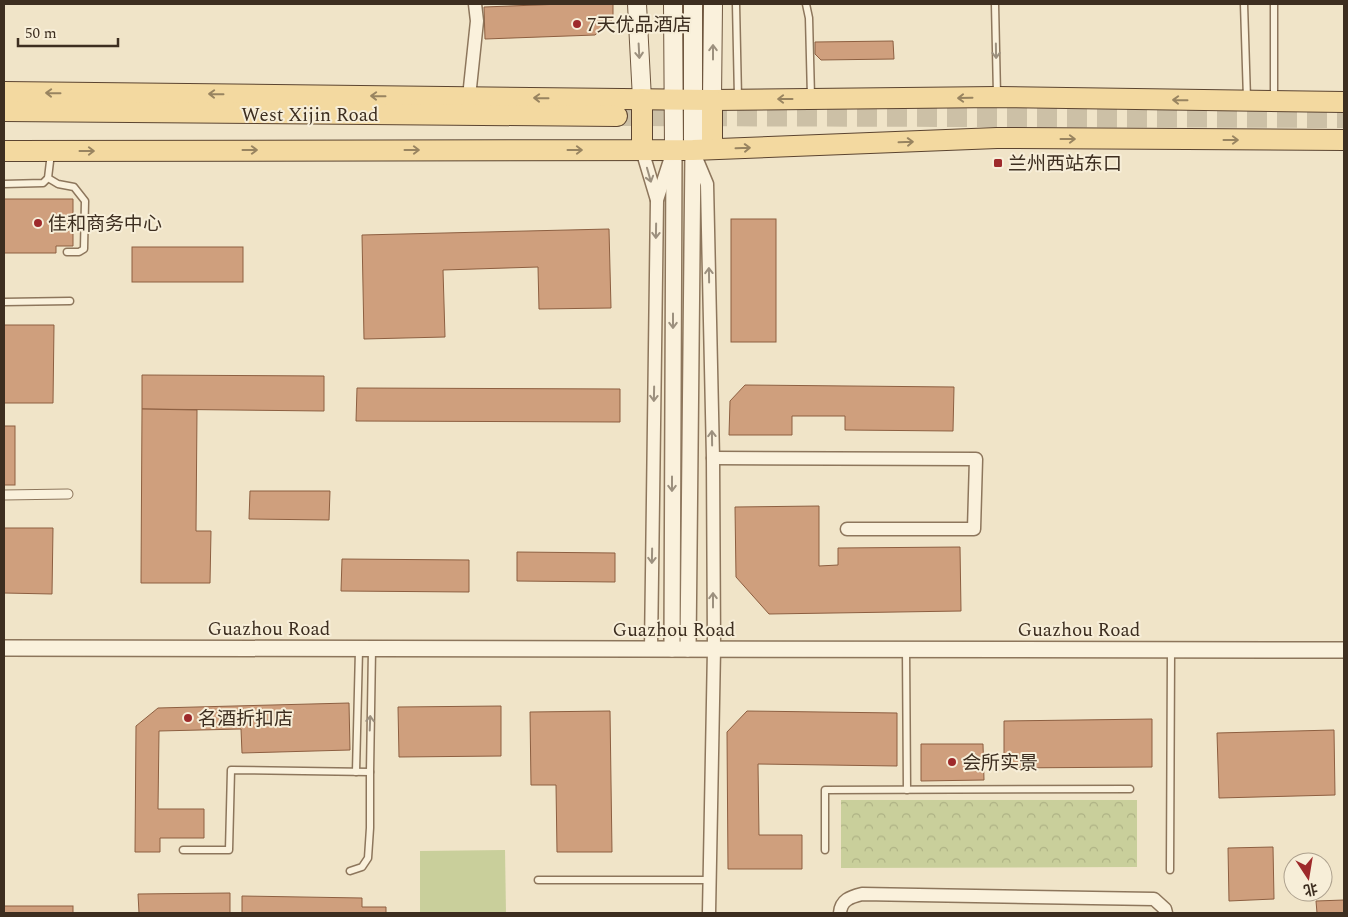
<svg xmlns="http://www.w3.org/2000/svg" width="1348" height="917" font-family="Spectral,'Noto Sans SC',serif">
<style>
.green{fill:#c9cf9b}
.forest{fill:url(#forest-crowns)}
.building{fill:#cf9f7d;stroke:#8d5f41}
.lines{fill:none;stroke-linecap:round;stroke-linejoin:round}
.primary-tunnel{stroke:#ccc0a6;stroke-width:20;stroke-dasharray:20 10;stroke-linecap:butt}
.service-casing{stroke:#8d765c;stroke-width:9}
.pedestrian-casing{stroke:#8d765c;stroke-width:11}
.minor-casing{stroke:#8d765c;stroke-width:15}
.tertiary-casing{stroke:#8d765c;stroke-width:18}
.secondary-casing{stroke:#6f573f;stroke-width:20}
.primary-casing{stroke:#5b4430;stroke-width:22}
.service{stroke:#faf1dc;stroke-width:6}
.pedestrian{stroke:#faf1dc;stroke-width:9}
.minor{stroke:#faf1dc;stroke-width:12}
.tertiary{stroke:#faf1dc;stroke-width:15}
.secondary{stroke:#faf1dc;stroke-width:18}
.primary{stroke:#f3d9a0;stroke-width:20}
.oneway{stroke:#9c907e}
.oneway2{stroke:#988460}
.poi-dot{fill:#9e2a2b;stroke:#f7eed8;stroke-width:2}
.labels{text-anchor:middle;stroke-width:4;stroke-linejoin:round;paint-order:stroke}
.poi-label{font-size:19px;fill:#3d2e20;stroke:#f7eed8;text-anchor:start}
.street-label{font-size:19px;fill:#3d2e20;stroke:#f7eed8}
</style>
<defs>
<pattern id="forest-crowns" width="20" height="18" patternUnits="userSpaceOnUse" patternTransform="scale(1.25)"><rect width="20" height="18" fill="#c9cf9b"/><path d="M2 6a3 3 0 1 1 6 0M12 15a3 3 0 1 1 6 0" fill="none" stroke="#aeb285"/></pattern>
</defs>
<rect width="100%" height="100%" fill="#f0e4c8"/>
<path class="green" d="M505,850l1,63h-86v-62z"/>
<path class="forest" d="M841,800h296v67l-296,1z"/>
<g class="building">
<path d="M563,4h50v15l-18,16 -110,4 -1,-32z"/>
<path d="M893,41l1,18 -73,1 -6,-6v-12z"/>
<path d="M4,199h69v47h-17v7h-52z"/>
<rect x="731" y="219" width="45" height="123"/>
<path d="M609,229l2,79 -72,1 -1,-42 -95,3 2,67 -81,2 -2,-104z"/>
<rect x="132" y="247" width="111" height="35"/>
<path d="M4,325h50l-1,78h-49z"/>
<path d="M142,375l182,1v35l-182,-2z"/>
<path d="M745,385l209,2 -1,44 -108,-1v-14h-53v19h-63l1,-34z"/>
<path d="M357,388l263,1v33l-264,-1z"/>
<path d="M142,409l55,1 -1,121h15l-1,52h-69z"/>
<rect x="4" y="426" width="11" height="59"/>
<path d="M250,491h80l-1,29 -80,-1z"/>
<path d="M819,506v60l19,-1v-17l122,-1 1,64 -192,3 -33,-37 -1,-70z"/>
<path d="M4,528h49l-1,66 -48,-1z"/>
<path d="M517,552l98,1v29l-98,-1z"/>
<path d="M342,559l127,1v32l-128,-1z"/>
<path d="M349,703l1,47 -108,3 -1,-24 -82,2 -1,78h46v29h-44v14h-25l1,-126 22,-18z"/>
<path d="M501,706v50l-102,1 -1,-50z"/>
<path d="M610,711l2,141h-55l-1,-67h-25l-1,-73z"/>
<path d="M747,711l150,2v53l-139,-2 1,71h43v34h-74l-1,-137z"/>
<path d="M1152,719v48l-148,1v-47z"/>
<path d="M1334,730l1,65 -116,3 -2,-65z"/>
<path d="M921,744h62l1,36 -63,1z"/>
<path d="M1273,847l1,52 -45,2 -1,-53z"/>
<path d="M230,893v20h-91l-1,-19z"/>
<path d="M242,896l120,2v9h24v6h-144z"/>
<path d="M1344,900v13h-27l-1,-12z"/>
<rect x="4" y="906" width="69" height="7"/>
</g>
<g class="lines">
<path class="primary-tunnel" d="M617,116l727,2"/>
<g class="service-casing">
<g id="service">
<path d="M736,4l2,94"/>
<path d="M806,4l3,14 2,79"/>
<path d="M995,4l2,91"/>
<path d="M1244,4l3,95"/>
<path d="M1274,97v-93"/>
<path d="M48,178l10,6 16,3 11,14 -1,48 -5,3h-12"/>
<path d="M4,184l39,-1 5,-5 3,-25"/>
<path d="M4,302l66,-1"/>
<path d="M906,649l1,141"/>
<path d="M356,772l3,-122"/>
<path d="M183,850h46l2,-80 139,2"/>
<path d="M825,850v-60l305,-1"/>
<path d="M1170,870l1,-219"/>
<path d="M350,871l12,-4 6,-9 2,-30v-56l2,-123"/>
<path d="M538,880h171"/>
</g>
</g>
<g class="pedestrian-casing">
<path id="pedestrian" d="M4,495l64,-1"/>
</g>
<g class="minor-casing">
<g id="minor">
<path d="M469,97l8,-76 -2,-17"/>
<path d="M642,150l15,50"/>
<path d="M694,153l13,31 6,274 1,191 -5,264"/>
<path d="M713,458l263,1 -2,70h-127"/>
<path d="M651,649l6,-449 14,-43"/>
<path d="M840,913c1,-13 10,-16 22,-19l292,5 11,10 1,4"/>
</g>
</g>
<g class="tertiary-casing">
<g id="tertiary">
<path d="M4,648l1340,2"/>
<path d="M672,649l2,-499"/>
<path d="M688,649l5,-499"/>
</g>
</g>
<g class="secondary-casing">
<g id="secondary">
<path d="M637,4l5,95"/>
<path d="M673,4l1,146"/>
<path d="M693,4v146"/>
<path d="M712,100l1,-96"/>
</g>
</g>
<g class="primary-casing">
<g id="primary">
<path d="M4,92l708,8 285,-3 347,5"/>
<path d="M642,99v51"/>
<path d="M4,111l613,5"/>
<path d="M712,149v-49"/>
<path d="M4,151l689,-1 304,-12 347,2"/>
</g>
</g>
<use href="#service" class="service"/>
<use href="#pedestrian" class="pedestrian"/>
<use href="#minor" class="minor"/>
<use href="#tertiary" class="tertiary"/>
<use href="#secondary" class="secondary"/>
<use href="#primary" class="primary"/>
</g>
<defs><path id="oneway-shaft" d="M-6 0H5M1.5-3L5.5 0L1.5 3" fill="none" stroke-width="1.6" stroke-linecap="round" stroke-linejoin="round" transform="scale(1.25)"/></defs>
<g class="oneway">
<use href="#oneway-shaft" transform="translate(639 51) rotate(87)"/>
<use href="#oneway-shaft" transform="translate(996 51) rotate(89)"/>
<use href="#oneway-shaft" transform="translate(713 52) rotate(-90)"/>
<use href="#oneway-shaft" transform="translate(649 175) rotate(74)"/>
<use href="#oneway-shaft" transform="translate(656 231) rotate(91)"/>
<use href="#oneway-shaft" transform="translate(709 275) rotate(-91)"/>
<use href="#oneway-shaft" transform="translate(673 321) rotate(90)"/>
<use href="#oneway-shaft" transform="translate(654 394) rotate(91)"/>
<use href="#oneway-shaft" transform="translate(712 438) rotate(-91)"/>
<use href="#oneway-shaft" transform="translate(672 484) rotate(90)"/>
<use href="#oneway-shaft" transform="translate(652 556) rotate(91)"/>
<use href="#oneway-shaft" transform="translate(713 600) rotate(-90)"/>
<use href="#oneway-shaft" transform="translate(370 723) rotate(-88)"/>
</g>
<g class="oneway2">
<use href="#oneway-shaft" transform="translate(53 93) rotate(-179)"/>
<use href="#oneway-shaft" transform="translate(216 94) rotate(-179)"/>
<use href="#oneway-shaft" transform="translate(378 96) rotate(-179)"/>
<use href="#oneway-shaft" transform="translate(541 98) rotate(-179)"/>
<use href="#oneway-shaft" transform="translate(965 98) rotate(179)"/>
<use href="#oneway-shaft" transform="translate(785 99) rotate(180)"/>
<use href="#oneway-shaft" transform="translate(1180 100) rotate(-179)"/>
<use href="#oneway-shaft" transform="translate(1068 139)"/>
<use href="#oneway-shaft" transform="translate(1231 140)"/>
<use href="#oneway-shaft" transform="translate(906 142) rotate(-2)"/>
<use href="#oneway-shaft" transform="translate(743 148) rotate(-2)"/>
<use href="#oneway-shaft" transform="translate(250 150)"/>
<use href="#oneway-shaft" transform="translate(412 150)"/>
<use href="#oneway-shaft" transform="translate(575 150)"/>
<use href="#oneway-shaft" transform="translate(87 151)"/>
</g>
<g class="poi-dot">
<circle cx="577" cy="24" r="5"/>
<rect x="993" y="158" width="10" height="10" rx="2.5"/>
<circle cx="38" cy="223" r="5"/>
<circle cx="188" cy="718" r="5"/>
<circle cx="952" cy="762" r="5"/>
</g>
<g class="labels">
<g class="poi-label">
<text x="587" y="31">7天优品酒店</text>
<text x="1008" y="170">兰州西站东口</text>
<text x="48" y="230">佳和商务中心</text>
<text x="198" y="725">名酒折扣店</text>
<text x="962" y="769">会所实景</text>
</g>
<g class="street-label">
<text x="310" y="121">West Xijin Road</text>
<text x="269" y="635">Guazhou Road</text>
<text x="674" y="636">Guazhou Road</text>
<text x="1079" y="636">Guazhou Road</text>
</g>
</g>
<rect width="1348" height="917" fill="none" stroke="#3d2e20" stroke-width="10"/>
<g transform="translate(1308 877) rotate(168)"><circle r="24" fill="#f7eed8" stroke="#ada18e"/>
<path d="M0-4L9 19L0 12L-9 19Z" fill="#9e2a2b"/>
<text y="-8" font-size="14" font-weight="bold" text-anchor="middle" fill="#3d2e20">北</text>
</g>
<path d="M18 38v8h100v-8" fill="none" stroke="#3d2e20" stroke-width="2.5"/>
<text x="25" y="38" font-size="15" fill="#3d2e20" stroke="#f7eed8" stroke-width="4" paint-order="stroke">50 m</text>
</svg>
